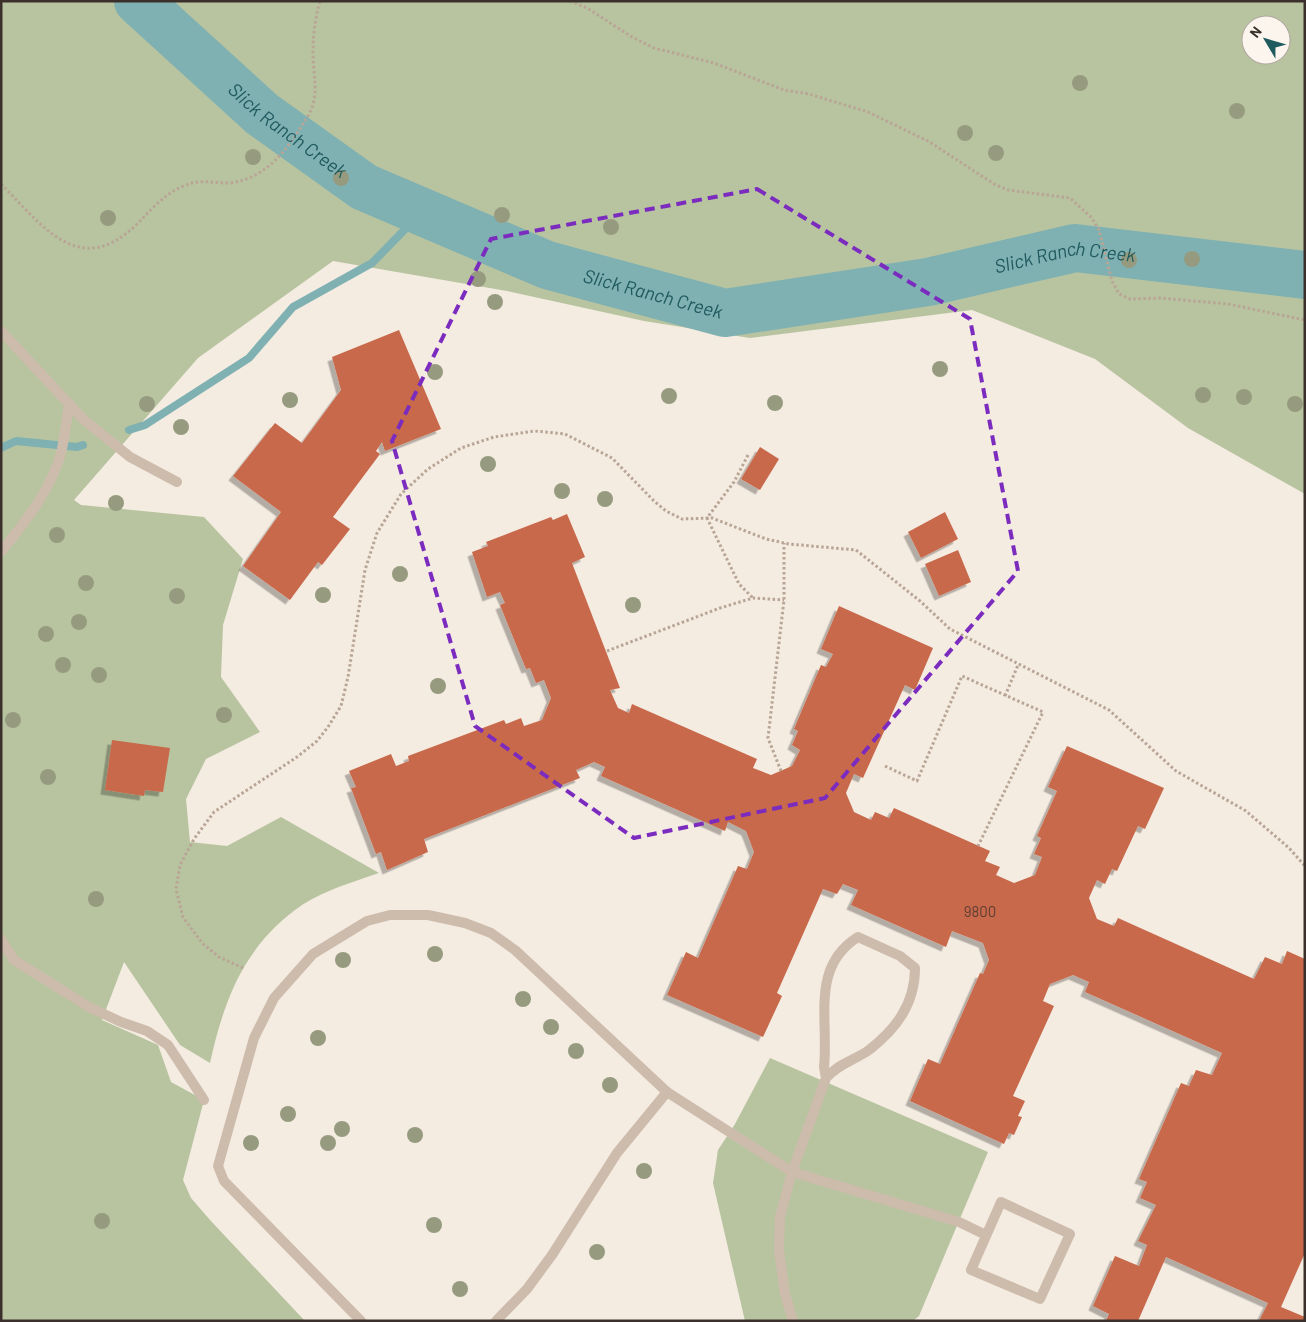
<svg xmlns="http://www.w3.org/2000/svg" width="1306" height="1322" font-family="Barlow,sans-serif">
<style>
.green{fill:#b8c4a0;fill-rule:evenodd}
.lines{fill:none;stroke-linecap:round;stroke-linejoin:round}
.stream{stroke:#7fb0b2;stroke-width:8}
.river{stroke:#7fb0b2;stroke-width:48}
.building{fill:#c8694b;filter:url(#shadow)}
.path{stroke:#b9a596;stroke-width:3;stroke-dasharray:2.5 2.5;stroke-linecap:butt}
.service{stroke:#cdbbac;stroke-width:10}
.tree{fill:#969b7f}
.marked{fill:none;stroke:#7b2cbf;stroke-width:4;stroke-dasharray:10 6;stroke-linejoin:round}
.labels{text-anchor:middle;stroke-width:4;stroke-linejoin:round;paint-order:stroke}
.number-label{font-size:15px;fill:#5e3e33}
.water-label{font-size:19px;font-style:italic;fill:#1f5a5e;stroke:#fbf5ee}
</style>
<defs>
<filter id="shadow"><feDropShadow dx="-4.5" dy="4.5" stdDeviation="0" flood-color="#0004"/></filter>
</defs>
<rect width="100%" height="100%" fill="#f4ebe1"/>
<g class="green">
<path d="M1,1h1304v493l-117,-66 -93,-69 -123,-49 -222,28 -106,-17 -137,-30 -174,-30 -135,97 -124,142 7,5 123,12 39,42 -20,66 -2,52 39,55 -54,27 -20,40 4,43 37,4 54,-29 98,56c-26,9 -54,17 -77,32 -57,39 -78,94 -92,158l-30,-18 -56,-83 -22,58 56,25 13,37 33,18 -21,80 8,18 19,22 95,101h-304zM1251,25h30v30h-30z"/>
<path d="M770,1058l218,94 -69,164 -6,5h-168l-32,-138 5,-33 17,-26z"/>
</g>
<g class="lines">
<g class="stream">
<path d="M129,430l16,-5 104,-67 44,-51 79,-44 50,-51"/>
<path d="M1,448l15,-7 61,6 6,-2"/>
</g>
<path class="river" id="s1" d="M138,1l124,113 102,73 183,78 178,48 203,-31 147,-34 230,27"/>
</g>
<g class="building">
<path d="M399,330l42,99 -56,22 -3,-9 -6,9 4,3 -47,63 17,12 -28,36 -4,-3 -28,38 -47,-34 38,-54 -48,-36 42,-53 27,20 39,-53 -9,-33z"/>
<path d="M760,447l19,12 -19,31 -19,-11z"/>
<path d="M945,512l13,27 -37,19 -13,-26z"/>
<path d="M567,514l18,43 -13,6 48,125 -10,2 8,18 11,5 3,-9 125,55 -4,9 18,7 21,-9 8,-16 -8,-5 6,-14 -4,-2 27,-64 5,2 7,-13 -12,-5 18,-43 94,42 -18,42 -10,-5 -42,93 -9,-4 -8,19 8,19 17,8 4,-8 14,6 5,-10 96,43 -5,10 15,6 -4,8 18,8 21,-8 7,-18 -8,-3 7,-16 -4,-2 20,-45 -9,-4 19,-41 97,42 -19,41 -7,-3 -21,45 -5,-2 -7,15 -8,-4 -8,18 8,21 17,7 4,-8 136,61 11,-22 17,7 5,-13 18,8v294l-24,54 24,10v4h-46l9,-18 -102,-46 -28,64h-32l3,-7 -16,-8 22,-50 24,10 8,-21 -9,-4 18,-36 -16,-7 7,-16 -8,-3 42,-96 8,3 7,-16 16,5 10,-22 -137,-61 4,-10 -16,-7 -23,9 -7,17 11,5 -41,90 12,5 -7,15 4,1 -8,18 -5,-2 -5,11 -94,-43 18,-42 12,5 40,-91 3,1 6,-14 -6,-17 -31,-12 -6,16 -95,-42 7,-15 -15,-6 -6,10 -14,-5 -46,104 5,3 -19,41 -96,-42 19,-43 12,6 40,-92 9,3 7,-17 -8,-21 -18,-9 -3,9 -124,-55 4,-9 -11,-5 -18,8 4,8 -156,61 4,13 -41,18 -6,-18 -5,2 -25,-66 5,-1 -7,-16 42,-17 5,12 13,-5 -1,-5 96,-36 2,4 15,-6 3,8 18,-6 9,-22 -7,-18 -8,3 -6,-15 -4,1 -26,-64 5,-2 -5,-11 -13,5 -15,-45 16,-6 -2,-4 65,-25 2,3z"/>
<path d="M958,550l13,32 -32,14 -14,-32z"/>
<path d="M112,740l58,8 -7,44 -18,-2 -1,6 -39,-6z"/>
</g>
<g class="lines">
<g class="path">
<path d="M570,1l17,7 45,29 22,11 60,15 70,27 25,4 59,18 60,29 66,43 14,6 62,8 22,20 7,12 13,51 7,13 11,5 30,-1 68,6 77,16"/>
<path d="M1,184c41,41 78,96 135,41 15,-15 30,-33 50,-40 14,-6 27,-2 41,-2 39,-2 62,-36 81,-67 12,-21 5,-40 5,-63 0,-18 2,-34 7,-52"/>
<path d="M748,455l-14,27 -27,36 32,66 14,14"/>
<path d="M607,651l113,-43 33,-10 31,2"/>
<path d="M1005,696l13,-31"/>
<path d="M885,766l32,15 45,-105 81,36 -65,134"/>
<path d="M781,771l-13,-33 16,-138v-57"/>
<path d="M243,968l-24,-11 -17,-14 -19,-26 -7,-28 4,-24 14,-26 20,-27 83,-55 20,-16 11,-14 13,-21 7,-29 17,-107 12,-37 24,-39 27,-25 33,-21 33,-11 40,-6 31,3 47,24 42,43 12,10 16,8 30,-1 54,21 23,5 67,6 64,51 30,28 159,81 67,61 70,40 43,37 16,18"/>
</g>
<g class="service">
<path d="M1,331l82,88 47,38 47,25"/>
<path d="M1,552c24,-30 52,-64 61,-103 3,-15 5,-31 7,-46"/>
<path d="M1,939l13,21 75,47 32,15 26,9 21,14 36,55"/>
<path d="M1001,1202l69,32 -30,65 -69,-29z"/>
<path d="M361,1321l-137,-140 -6,-15 36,-128 20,-40 39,-44 54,-33 23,-6h38l37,8 26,10 24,17 152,142"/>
<path d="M496,1321l31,-32 25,-34 65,-102 50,-61 125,80 167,50 27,13"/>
<path d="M793,1321l-8,-27 -6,-44 1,-33 12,-45 34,-94c12,-14 29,-18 43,-28 27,-21 46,-46 46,-82l-15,-12 -42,-19c-48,30 -29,83 -34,130l2,11"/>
</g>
</g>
<g class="tree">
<circle cx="1080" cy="83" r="8"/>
<circle cx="1237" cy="111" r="8"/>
<circle cx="965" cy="133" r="8"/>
<circle cx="996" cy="153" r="8"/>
<circle cx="253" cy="157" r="8"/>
<circle cx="341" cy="178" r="8"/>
<circle cx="502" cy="215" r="8"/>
<circle cx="108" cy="218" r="8"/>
<circle cx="611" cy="227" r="8"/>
<circle cx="1192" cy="259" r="8"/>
<circle cx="1129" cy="260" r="8"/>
<circle cx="478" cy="279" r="8"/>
<circle cx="495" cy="302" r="8"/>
<circle cx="940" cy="369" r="8"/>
<circle cx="435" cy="372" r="8"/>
<circle cx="1203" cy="395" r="8"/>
<circle cx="669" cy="396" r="8"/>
<circle cx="1244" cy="397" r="8"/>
<circle cx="290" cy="400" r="8"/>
<circle cx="775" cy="403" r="8"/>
<circle cx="147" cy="404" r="8"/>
<circle cx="1295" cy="404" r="8"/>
<circle cx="181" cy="427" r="8"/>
<circle cx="488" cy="464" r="8"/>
<circle cx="562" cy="491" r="8"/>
<circle cx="605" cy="499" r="8"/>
<circle cx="116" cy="503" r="8"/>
<circle cx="57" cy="535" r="8"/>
<circle cx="400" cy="574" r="8"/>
<circle cx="86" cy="583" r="8"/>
<circle cx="323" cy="595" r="8"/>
<circle cx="177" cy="596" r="8"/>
<circle cx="633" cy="605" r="8"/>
<circle cx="79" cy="622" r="8"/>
<circle cx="46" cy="634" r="8"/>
<circle cx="63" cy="665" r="8"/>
<circle cx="99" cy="675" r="8"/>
<circle cx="438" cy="686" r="8"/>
<circle cx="224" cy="715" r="8"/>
<circle cx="13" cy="720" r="8"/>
<circle cx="48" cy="777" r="8"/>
<circle cx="96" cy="899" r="8"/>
<circle cx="435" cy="954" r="8"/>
<circle cx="343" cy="960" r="8"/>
<circle cx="523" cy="999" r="8"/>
<circle cx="551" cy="1027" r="8"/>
<circle cx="318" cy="1038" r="8"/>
<circle cx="576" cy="1051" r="8"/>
<circle cx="610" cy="1085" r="8"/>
<circle cx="288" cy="1114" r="8"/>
<circle cx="342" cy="1129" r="8"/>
<circle cx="415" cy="1135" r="8"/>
<circle cx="251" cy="1143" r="8"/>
<circle cx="328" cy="1143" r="8"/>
<circle cx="644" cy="1171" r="8"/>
<circle cx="102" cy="1221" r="8"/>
<circle cx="434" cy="1225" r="8"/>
<circle cx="597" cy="1252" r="8"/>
<circle cx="460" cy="1289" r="8"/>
</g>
<path class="marked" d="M757,189l213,130 48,252 -193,227 -191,40 -159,-112 -83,-285 99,-202z"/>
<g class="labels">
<g class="number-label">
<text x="980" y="917">9800</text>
</g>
<g class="water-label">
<text dy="7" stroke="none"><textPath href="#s1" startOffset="198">Slick Ranch Creek</textPath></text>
<text dy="7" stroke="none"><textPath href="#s1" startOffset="1022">Slick Ranch Creek</textPath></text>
<text dy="7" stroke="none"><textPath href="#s1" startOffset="602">Slick Ranch Creek</textPath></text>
</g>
</g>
<rect width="1306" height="1322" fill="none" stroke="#3b302b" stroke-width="5"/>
<g transform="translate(1266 40) rotate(308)"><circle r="24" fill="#fbf5ee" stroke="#aea6a0"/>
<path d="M0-4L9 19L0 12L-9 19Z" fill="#1f5a5e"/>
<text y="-8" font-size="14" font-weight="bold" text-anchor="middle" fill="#3b302b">N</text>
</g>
</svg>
